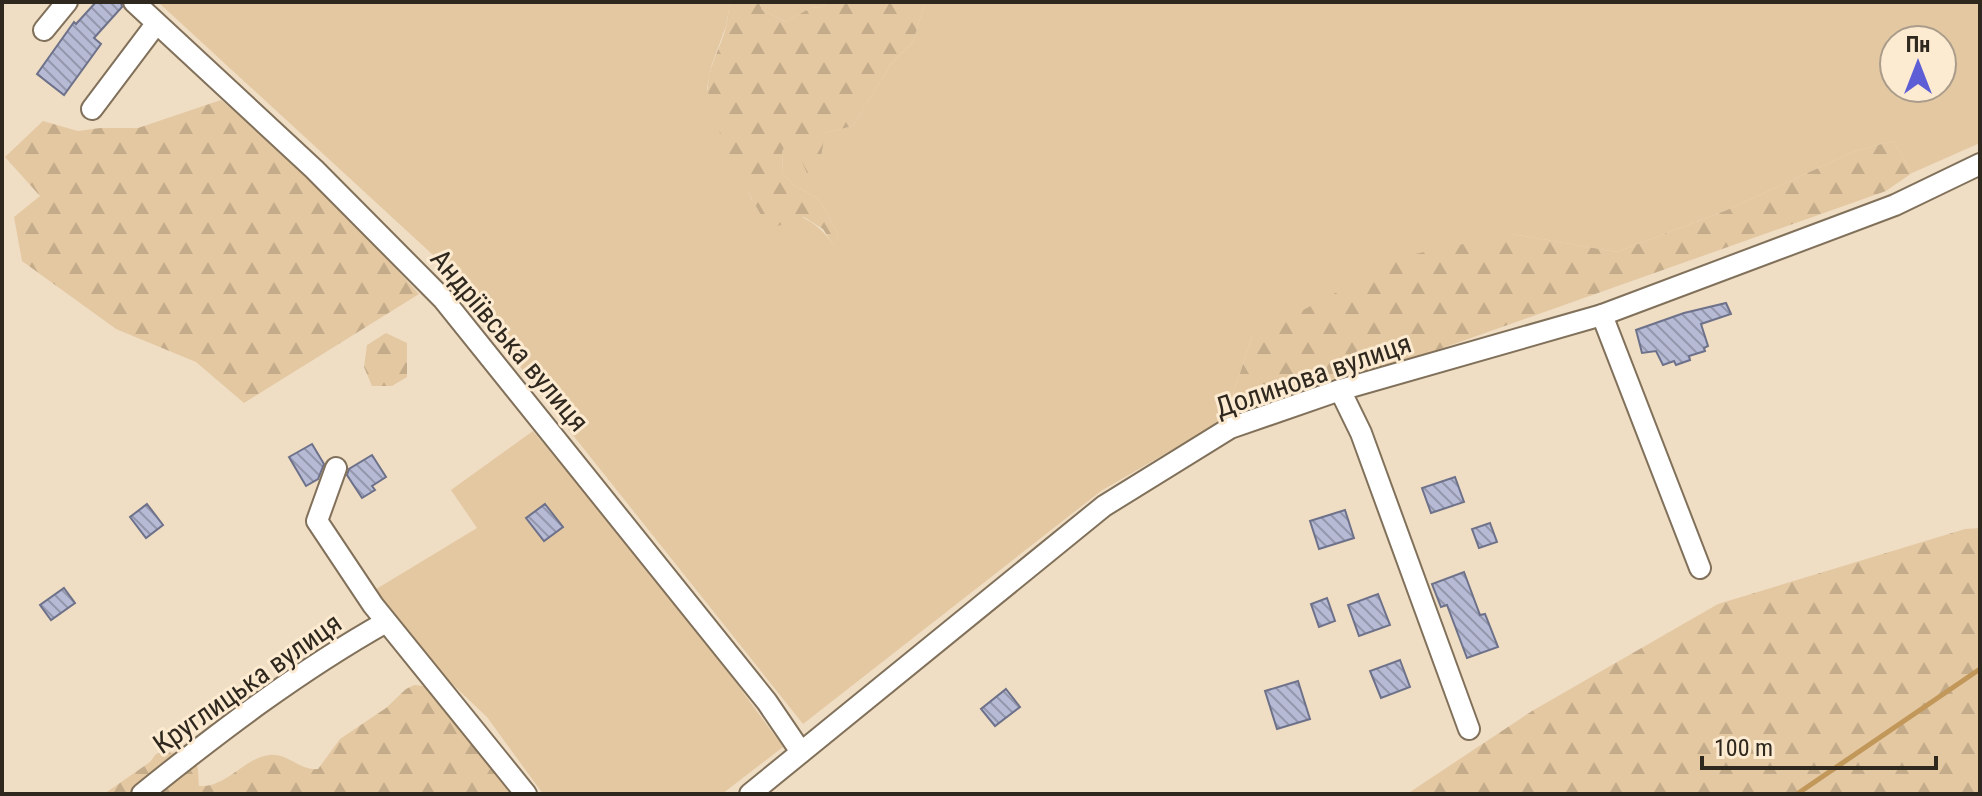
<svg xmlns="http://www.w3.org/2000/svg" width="1982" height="796" font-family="'Roboto Condensed',sans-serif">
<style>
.grass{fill:#e4c8a2;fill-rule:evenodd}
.forest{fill:url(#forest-firs)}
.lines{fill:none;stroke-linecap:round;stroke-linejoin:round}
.stream{stroke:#c2975a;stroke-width:5}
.building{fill:url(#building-back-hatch);stroke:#6d7189;stroke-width:2}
.minor-casing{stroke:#81715b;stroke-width:24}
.minor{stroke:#fff;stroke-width:20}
.labels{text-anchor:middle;stroke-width:6;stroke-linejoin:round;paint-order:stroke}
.street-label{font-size:28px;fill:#2f281f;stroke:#fcead1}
</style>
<defs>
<pattern id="forest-firs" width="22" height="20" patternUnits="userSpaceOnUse" patternTransform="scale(2)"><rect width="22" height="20" fill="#e4c8a2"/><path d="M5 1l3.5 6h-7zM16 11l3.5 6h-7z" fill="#c4ac8b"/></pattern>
<pattern id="building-back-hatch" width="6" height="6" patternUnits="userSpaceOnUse" patternTransform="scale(2)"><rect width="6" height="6" fill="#b6bad5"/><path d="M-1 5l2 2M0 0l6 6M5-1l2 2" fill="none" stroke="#9497ac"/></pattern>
</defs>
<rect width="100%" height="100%" fill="#efddc4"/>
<g class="grass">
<path d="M158,2h572l-4,24 -14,38 -5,24 8,31 37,81c36,12 62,14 83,47l3,-13 -19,-35 -24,-13 -12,-12 -1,-22 7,-17 36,-2 28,-7 38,-62 22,-22 12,-40h1055v141l-68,30 -19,-32 -38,10 -128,59 -110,42 -105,-18 -260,103 -20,60 -16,27 -115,67 -298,233 -258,-324 -100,-134zM1894,40h48v48h-48z"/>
<path d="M759,2h69l-5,5 -13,1 -24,14 -24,-12z"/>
<path d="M533,431l156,187 94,129 -61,47h-179l-56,-77 -40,-38 -42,-53 -32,-35 104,-63 -26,-38z"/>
</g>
<g class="forest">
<path d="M730,2h29l3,8 24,12 24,-14 13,-1 5,-5h97l-12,40 -22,22 -38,62 -28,7 -6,36 -12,4 -17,-37 -8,16 1,22 12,12 24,13 19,35 -2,15 -13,-20 -19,-12 -35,12c-17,-29 -63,-111 -61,-143 1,-21 13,-39 18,-59 2,-8 2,-17 4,-25z"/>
<path d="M221,100l87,72 111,122 -175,109 -48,-41 -80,-33 -94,-68 -8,-44 26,-21 -35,-39 38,-36 35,10 22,-3h38z"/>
<path d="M1893,141l19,32 -26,18 -449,159 -221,74 16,-27 20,-60 153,-81 107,-22 105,18 110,-42 128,-59z"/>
<path d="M386,333l21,10v34l-15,9h-20l-8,-19 3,-22z"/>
<path d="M1980,528v266h-573l125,-83 186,-107 247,-75z"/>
<path d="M414,685l19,2 85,107h-414l46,-32 6,-8c12,-3 35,-3 41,12 2,5 1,14 2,20 27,2 45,-28 70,-31 19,-2 31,16 49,14l22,-30 46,-31 20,-19z"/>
</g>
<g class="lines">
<path class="stream" d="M1797,794l183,-125"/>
</g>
<g class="building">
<path d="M96,2h25l1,5 -28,31 7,6 -37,51 -27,-21 37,-52 2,2z"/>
<path d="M1726,303l5,11 -30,10 7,22 -4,2 1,3 -16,5 1,4 -14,5 -2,-4 -11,4 -7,-14 -14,2 -6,-23 48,-17z"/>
<path d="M312,444l12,20 -6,15 -12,7 -17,-29z"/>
<path d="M372,455l14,22 -14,9 3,4 -13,8 -15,-23 2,-6z"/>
<path d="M1455,477l9,25 -33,11 -9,-25z"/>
<path d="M147,504l16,21 -17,13 -16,-21z"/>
<path d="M545,504l18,23 -19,14 -18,-23z"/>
<path d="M1345,510l9,28 -35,11 -9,-28z"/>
<path d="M1490,523l7,19 -18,6 -7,-19z"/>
<path d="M1464,572l16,43 5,-1 13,33 -31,11 -20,-53 -6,2 -9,-23z"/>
<path d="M64,588l11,15 -24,17 -11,-15z"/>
<path d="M1378,594l12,31 -31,11 -11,-31z"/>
<path d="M1327,598l8,23 -16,6 -8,-23z"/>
<path d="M1400,660l10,27 -29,11 -11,-27z"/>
<path d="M1298,681l12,38 -33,10 -12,-38z"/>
<path d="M1006,689l14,18 -25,19 -14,-17z"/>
</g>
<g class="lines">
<g class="minor-casing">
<g id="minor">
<path d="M134,2l180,167 129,130 324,403 34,50"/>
<path d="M44,30l23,-28"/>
<path d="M92,109l64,-85"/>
<path d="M1602,315l98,253"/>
<path d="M1340,390l21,43 108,296"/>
<path d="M336,468l-19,53 56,84 153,189"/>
<path d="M142,794c78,-63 157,-123 244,-172"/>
<path d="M750,794l354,-288 126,-78 110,-38 262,-75 293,-110 85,-41"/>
</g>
</g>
<use href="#minor" class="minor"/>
</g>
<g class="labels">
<g class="street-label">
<text transform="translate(510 340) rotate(50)" y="10">Андріївська вулиця</text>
<text transform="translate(1313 375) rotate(-19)" y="10">Долинова вулиця</text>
<text transform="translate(247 683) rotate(-35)" y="10">Круглицька вулиця</text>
</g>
</g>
<rect width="1982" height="796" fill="none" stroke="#2f281f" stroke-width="8"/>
<g transform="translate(1918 64)"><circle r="38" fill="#fcead1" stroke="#aa9c8a" stroke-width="2"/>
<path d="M0-6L14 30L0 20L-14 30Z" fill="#5d5ed6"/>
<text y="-12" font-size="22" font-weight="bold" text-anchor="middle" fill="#2f281f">Пн</text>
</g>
<path d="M1702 756v12h234v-12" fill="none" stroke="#2f281f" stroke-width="4"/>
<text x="1714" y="756" font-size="24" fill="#2f281f" stroke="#fcead1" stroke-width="6" paint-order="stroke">100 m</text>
</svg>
